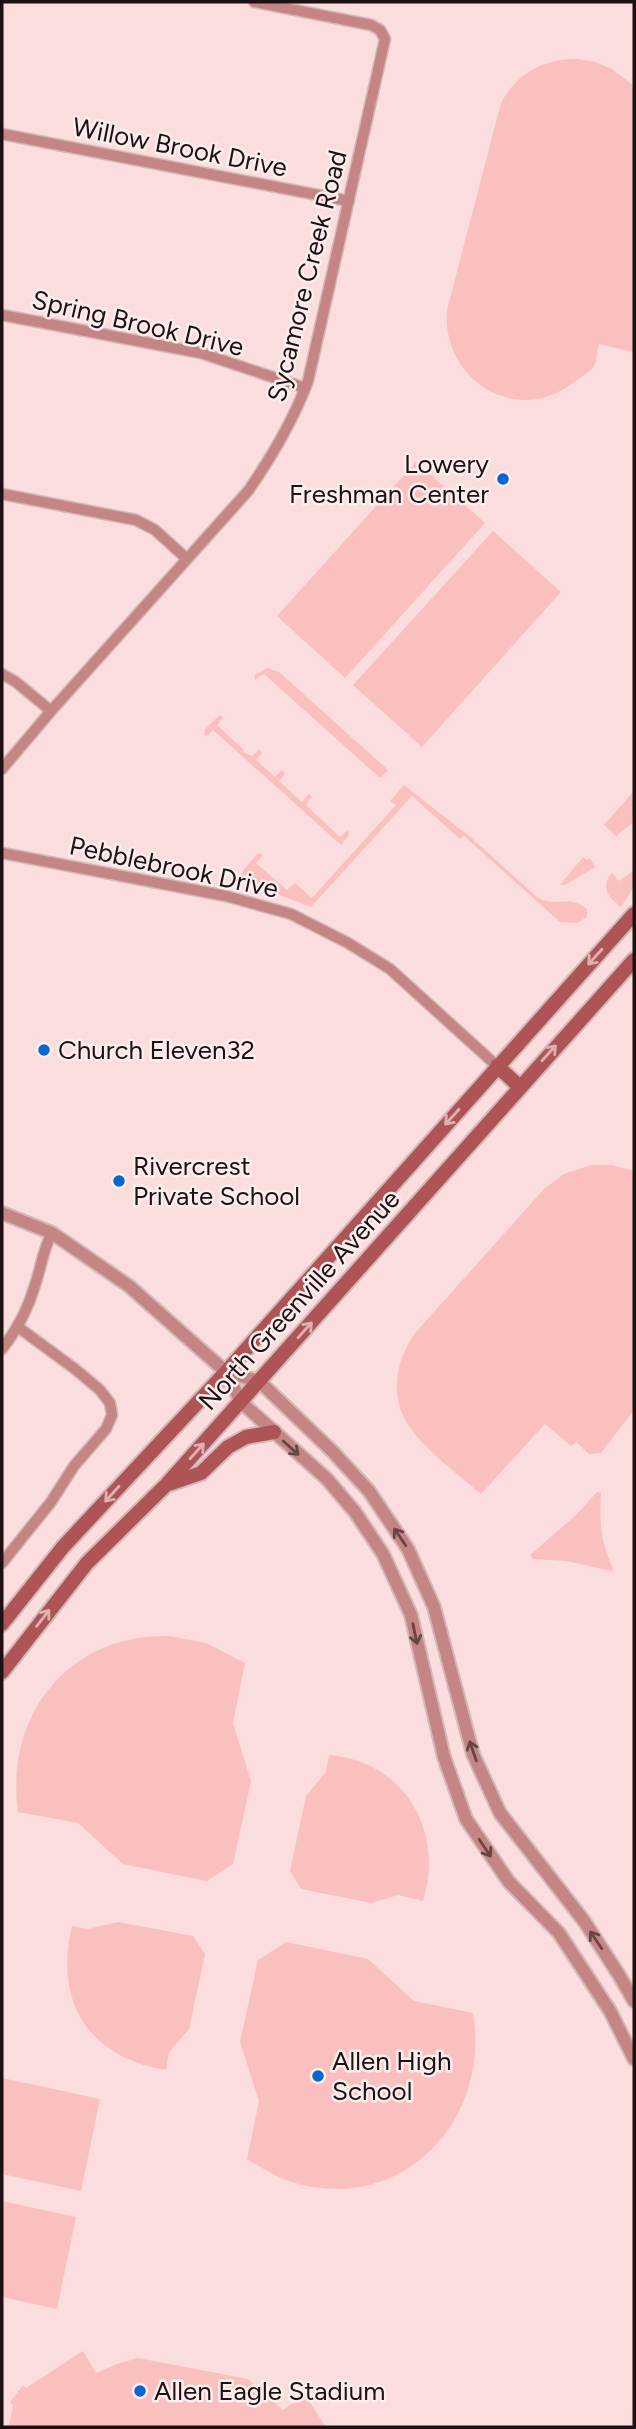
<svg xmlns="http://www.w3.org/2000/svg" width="636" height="2429" font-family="Figtree,sans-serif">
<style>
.green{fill:#fac0bf}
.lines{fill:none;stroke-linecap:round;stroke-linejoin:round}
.minor-casing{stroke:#d2b8b7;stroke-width:13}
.tertiary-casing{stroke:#d2b8b7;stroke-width:16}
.secondary-casing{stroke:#d2b8b7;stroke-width:18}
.minor{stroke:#c48584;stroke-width:10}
.tertiary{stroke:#c48584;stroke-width:12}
.secondary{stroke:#ae5356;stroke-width:14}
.oneway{stroke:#ddb0b1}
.oneway2{stroke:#684545}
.poi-dot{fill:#0766cf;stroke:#fdeeee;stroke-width:2.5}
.labels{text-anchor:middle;stroke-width:5;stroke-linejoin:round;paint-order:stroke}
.street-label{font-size:26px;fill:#1d1111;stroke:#fdeeee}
.poi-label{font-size:26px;fill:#1d1111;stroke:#fdeeee;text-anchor:start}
</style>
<rect width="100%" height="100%" fill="#fadddc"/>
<g class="green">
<path d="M578,59l17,3 17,7 22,17v263l-1,3 -34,-8c-2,6 -2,16 -5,22 -4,6 -15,12 -21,17 -58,44 -132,-4 -126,-73l54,-207c16,-30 44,-45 77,-44z"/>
<path d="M416,462l69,61 -140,155 -68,-62z"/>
<path d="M493,531l68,61 -139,155 -69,-62z"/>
<path d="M267,668l12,4 109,98 -8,8 -116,-104 -9,6v-5z"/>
<path d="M220,715l3,3 -6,7 27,25 -1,2 9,4 7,-7 3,4 -6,7 19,17 7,-7 3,4 -6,7 23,21 7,-8 3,3 -6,8 34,32 8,-7 1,5 -8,10 -128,-115 -6,6 -3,-1 1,-6z"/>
<path d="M404,785l70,55 1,3 1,-1 62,56c19,10 31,-4 49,11v8l-10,6 -17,-1 -96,-86 -4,3 -48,-43 -101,111 -68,-26 -2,-4 2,-6 14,-17 3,-1 3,2 -7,8 31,27 8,-7 17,15 84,-93 -6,-4z"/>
<path d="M634,791v31l-18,14 -12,-11z"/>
<path d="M583,857l4,3 3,-2 5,9 -30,18h-5z"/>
<path d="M634,870v17l-13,20c-13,-9 -21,-21 -9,-34l7,8z"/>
<path d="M591,1165h21l22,6v239l-33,43 -12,1 -13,-12 -5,4 -26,-22 -64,70c-22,-19 -60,-47 -74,-71 -18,-29 -10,-66 9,-91l128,-143 20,-15z"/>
<path d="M597,1492l4,1c-2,26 0,51 12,75l-1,3 -46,-10 -33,-2 -3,-4 46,-40z"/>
<path d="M169,1636l37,7 39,20 -12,60 18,58 -18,83 -26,17 -84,-17 -45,-41 -60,-11c-13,-97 50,-178 151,-176z"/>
<path d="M329,1755c75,6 116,76 94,146l-25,-6 -27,8 -70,-14 -11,-18 16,-75 20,-24z"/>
<path d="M118,1922l75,14 12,18 -16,75 -20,23 -3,18c-78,-13 -112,-68 -94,-144l16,3z"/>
<path d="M286,1942l82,17 46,42 59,12c18,106 -69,201 -178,170 -17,-5 -33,-15 -48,-24l12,-58 -19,-59 18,-82z"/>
<path d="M2,2078l98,21 -19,92 -79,-17z"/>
<path d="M2,2201l74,16 -19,92 -55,-12z"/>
<path d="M83,2351l13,22 21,-9 21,-6 110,21 35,31 22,-15 21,32h-317l4,-22 -3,-3 13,-17 3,3z"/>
</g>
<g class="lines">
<g class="minor-casing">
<g id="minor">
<path d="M2,134l347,67"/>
<path d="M2,315l199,38 104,35"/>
<path d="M2,494l134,26 19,10 32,29"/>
<path d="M2,674l14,8 35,29"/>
<path d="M2,769l49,-58 197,-220c25,-36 45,-70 60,-110l77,-342 -5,-9 -9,-5 -117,-23"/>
<path d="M2,853l224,43 65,18 57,29 42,26 107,97"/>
<path d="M2,1349c15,-19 26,-40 33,-64 6,-17 8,-36 17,-52"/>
<path d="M2,1563l49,-61 23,-36 32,-37 6,-14 -2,-12 -10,-13 -25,-21 -57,-42"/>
</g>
</g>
<g class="tertiary-casing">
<g id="tertiary">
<path d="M2,1213l50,20 77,53 97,86 15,30 86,77 28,33 28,42 28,61 33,142 22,62 43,63 50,51 51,78 24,48"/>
<path d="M226,1372l33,9 74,71 36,39 39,58 26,58 39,147 27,59 84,108 35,54 15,26"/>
</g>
</g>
<g class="secondary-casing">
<g id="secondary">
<path d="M497,1066l22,20"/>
<path d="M169,1484l32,-11 27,-26 18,-10 28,-5"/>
<path d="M2,1624l61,-77 163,-175 408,-458"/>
<path d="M2,1672l85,-109 80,-79 467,-524"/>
</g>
</g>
<use href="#minor" class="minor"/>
<use href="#tertiary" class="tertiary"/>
<use href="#secondary" class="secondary"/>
</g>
<defs><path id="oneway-shaft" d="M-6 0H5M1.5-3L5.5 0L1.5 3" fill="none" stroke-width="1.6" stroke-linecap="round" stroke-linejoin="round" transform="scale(1.75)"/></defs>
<g class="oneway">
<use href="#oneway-shaft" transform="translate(595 957) rotate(132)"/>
<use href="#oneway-shaft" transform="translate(549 1053) rotate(-48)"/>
<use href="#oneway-shaft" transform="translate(452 1117) rotate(132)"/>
<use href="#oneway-shaft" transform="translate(305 1330) rotate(-48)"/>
<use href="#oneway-shaft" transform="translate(197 1451) rotate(-48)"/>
<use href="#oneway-shaft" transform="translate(112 1494) rotate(132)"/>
<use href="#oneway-shaft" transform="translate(43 1618) rotate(-52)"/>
</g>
<g class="oneway2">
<use href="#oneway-shaft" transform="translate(291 1448) rotate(42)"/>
<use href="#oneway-shaft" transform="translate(400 1537) rotate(-124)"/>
<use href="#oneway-shaft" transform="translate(415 1634) rotate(78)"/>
<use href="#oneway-shaft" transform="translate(473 1751) rotate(-109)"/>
<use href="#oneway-shaft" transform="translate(485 1848) rotate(56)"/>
<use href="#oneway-shaft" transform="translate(596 1940) rotate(-124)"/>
</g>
<g class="poi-dot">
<circle cx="503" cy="479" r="7"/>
<circle cx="44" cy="1050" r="7"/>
<circle cx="119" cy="1181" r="7"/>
<circle cx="318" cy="2076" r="7"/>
<circle cx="140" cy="2391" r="7"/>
</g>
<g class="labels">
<g class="street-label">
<text transform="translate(180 147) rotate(11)" y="9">Willow Brook Drive</text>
<text transform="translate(307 276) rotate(-76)" y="9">Sycamore Creek Road</text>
<text transform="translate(138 323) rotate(13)" y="9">Spring Brook Drive</text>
<text transform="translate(174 867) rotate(12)" y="9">Pebblebrook Drive</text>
<text transform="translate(299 1300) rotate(-48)" y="9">North Greenville Avenue</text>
</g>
<g class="poi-label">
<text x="489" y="473" text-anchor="end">Lowery<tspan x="489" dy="30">Freshman Center</tspan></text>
<text x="58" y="1059">Church Eleven32</text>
<text x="133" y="1175">Rivercrest<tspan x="133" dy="30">Private School</tspan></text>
<text x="332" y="2070">Allen High<tspan x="332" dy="30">School</tspan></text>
<text x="154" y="2400">Allen Eagle Stadium</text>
</g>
</g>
<rect width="636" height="2429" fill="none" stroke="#1d1111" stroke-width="7"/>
</svg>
